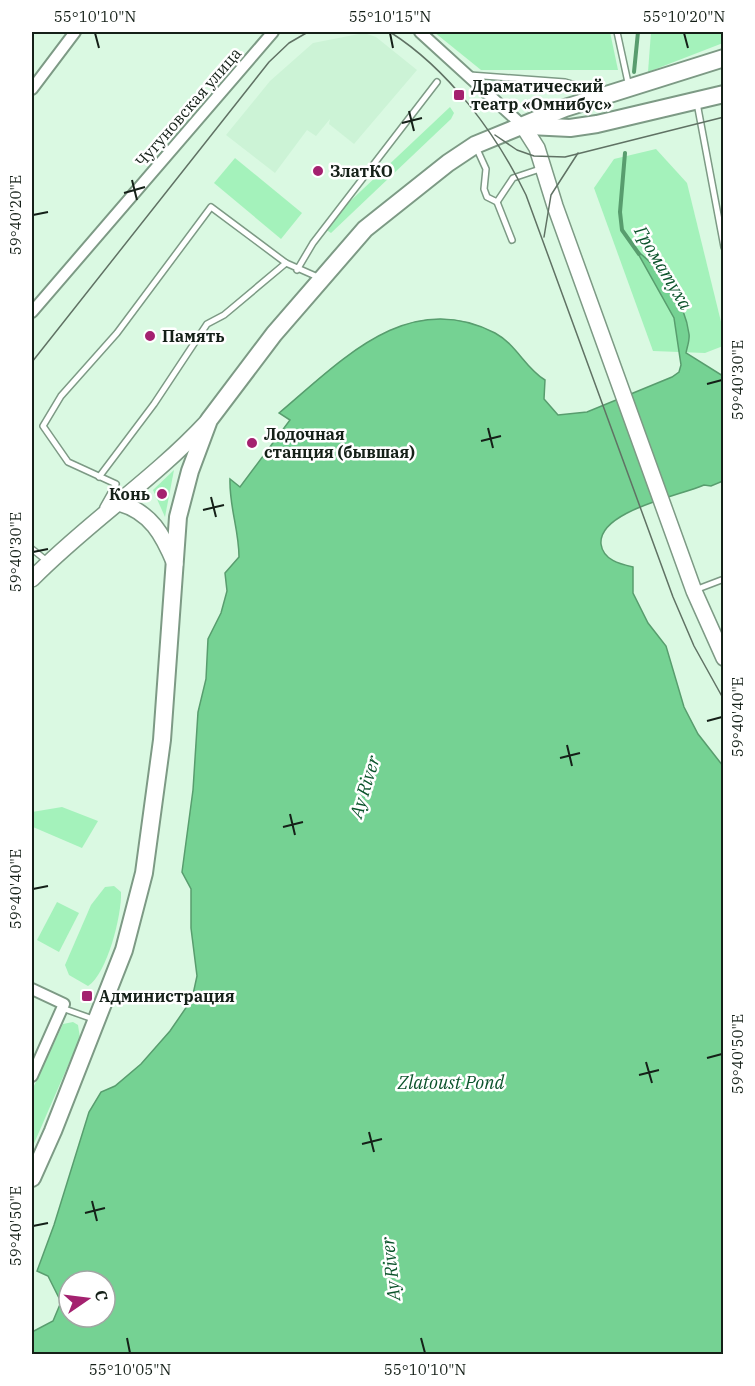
<svg xmlns="http://www.w3.org/2000/svg" width="755" height="1386" font-family="'IBM Plex Serif',serif">
<style>
.built{fill:#ccf3d6}
.green{fill:#a4f2bb}
.water{fill:#75d293;stroke:#589d6e;stroke-width:1.5;fill-rule:evenodd}
.lines{fill:none;stroke-linecap:round;stroke-linejoin:round}
.stream{stroke:#589d6e;stroke-width:4}
.lane-casing{stroke:#7d9a85;stroke-width:8}
.street-casing{stroke:#7d9a85;stroke-width:14}
.secondary-casing{stroke:#7d9a85;stroke-width:18}
.primary-casing{stroke:#7d9a85;stroke-width:20}
.lane{stroke:#fff;stroke-width:5}
.street{stroke:#fff;stroke-width:10}
.secondary{stroke:#fff;stroke-width:15}
.primary{stroke:#fff;stroke-width:16}
.tram{stroke:#607264;stroke-width:1.5}
.ticks{fill:none;stroke:#152018;stroke-width:2}
.poi-dot{fill:#a4216f;stroke:#fff;stroke-width:2}
.labels{text-anchor:middle;stroke-width:5;stroke-linejoin:round;paint-order:stroke}
.poi-label{font-size:16px;font-weight:bold;fill:#152018;stroke:#fff;text-anchor:start}
.street-label{font-size:16px;fill:#152018;stroke:#fff}
.water-label{font-size:18px;font-style:italic;fill:#0b532b;stroke:#fff}
.neatline{fill:none;stroke:#152018;stroke-width:2}
.ticks-label{font-size:15px;text-anchor:middle;fill:#152018}
</style>
<rect width="100%" height="100%" fill="#daf9e2"/>
<path class="built" d="M364,33l12,4 41,33 -63,74 -25,-20 1,-5 -14,17 -9,-6 -32,43 -49,-38 44,-54 43,-38z"/>
<g class="green">
<path d="M434,32h176l8,38h-137z"/>
<path d="M651,32h72v11l-75,29z"/>
<path d="M450,107l4,6 -3,6 -120,114 -6,-4 19,-22z"/>
<path d="M656,149l31,34 36,147v16l-18,7 -52,-2 -59,-163 20,-29z"/>
<path d="M235,158l67,55 -21,26 -67,-56z"/>
<path d="M174,470l-9,47 -12,-27z"/>
<path d="M62,807l36,14 -16,27 -49,-21 -1,-15z"/>
<path d="M114,886l7,6c1,23 -14,82 -33,94l-19,-11 -4,-10 26,-60 14,-18z"/>
<path d="M57,902l22,11 -20,39 -22,-12z"/>
<path d="M73,1022l5,3 2,13 -48,110v-58l31,-66z"/>
</g>
<path class="water" d="M636,250c25,19 49,52 53,84 1,6 -2,13 -3,19l37,23v105l-12,5 -7,-1c-25,11 -106,26 -103,59 2,16 19,20 32,23v26l15,30 18,23 18,61 14,27 25,32v588h-691v-22l21,-11 8,-19 -13,-26 -11,-5 17,-46 35,-113 12,-20 14,-6 26,-22 29,-33 22,-32 5,-23 -6,-48v-39l-9,-17 11,-82 5,-78 8,-33 2,-40 13,-26 6,-22 -2,-18 14,-16c0,-27 -10,-51 -9,-78l10,8 50,-67 -11,-7c63,-53 129,-125 216,-80 22,12 30,35 50,47l-1,19 14,16 29,-3 85,-35 7,-5 2,-7 -7,-47zM69,1281h36v36h-36z"/>
<g class="lines">
<g class="stream">
<path d="M634,72l4,-40"/>
<path d="M625,153l-5,59 2,18 17,24"/>
</g>
<g class="lane-casing">
<g id="lane">
<path d="M617,32l12,55"/>
<path d="M470,75l95,7 35,10"/>
<path d="M697,103l27,144"/>
<path d="M476,147l10,22 -2,20 3,8 10,5 15,38"/>
<path d="M497,202l16,-24 30,-10"/>
<path d="M297,270l16,-27 124,-161"/>
<path d="M99,477l55,-73 53,-80 17,-9 62,-52"/>
<path d="M103,507l13,-23 -48,-22 -25,-36 18,-30 56,-63 94,-126 75,56 34,15"/>
<path d="M32,549l15,12"/>
<path d="M695,590l29,-11"/>
<path d="M62,1008l31,11"/>
</g>
</g>
<g class="street-casing">
<g id="street">
<path d="M420,32l103,94"/>
<path d="M32,89l43,-57"/>
<path d="M32,312l241,-280"/>
<path d="M32,989l32,15 -32,72"/>
</g>
</g>
<g class="secondary-casing">
<g id="secondary">
<path d="M523,126l14,22 18,58 139,385 30,67"/>
<path d="M119,503c32,9 44,32 56,61"/>
<path d="M32,579c55,-56 121,-99 175,-157"/>
</g>
</g>
<g class="primary-casing">
<g id="primary">
<path d="M529,126l41,2 27,-4 127,-30"/>
<path d="M32,1178l21,-47 71,-181 20,-77 18,-133 16,-223 12,-46 19,-51 65,-86 91,-105 83,-66 27,-18 90,-37 159,-50"/>
</g>
</g>
<use href="#lane" class="lane"/>
<use href="#street" class="street"/>
<use href="#secondary" class="secondary"/>
<use href="#primary" class="primary"/>
<g class="tram">
<path d="M390,32c58,37 106,101 136,163l147,402 21,49 30,54"/>
<path d="M495,135l22,15 17,6 31,1 159,-40"/>
<path d="M544,237l7,-42 27,-42"/>
<path d="M32,362l237,-300 20,-19 19,-11"/>
</g>
</g>
<path class="ticks" d="M95,33l4,15M390,33l3,15M684,33l4,15M409,111l5,20M402,123l20,-5M132,180l5,20M124,193l21,-6M33,215l15,-3M707,384l15,-4M488,428l5,20M481,441l20,-5M211,497l5,20M203,510l21,-5M33,552l15,-3M707,721l15,-4M567,745l5,21M560,758l20,-5M290,814l5,21M283,827l20,-5M33,889l15,-3M707,1058l15,-4M646,1062l6,21M639,1075l20,-5M369,1132l5,20M362,1144l20,-5M92,1201l5,20M85,1213l20,-5M33,1226l15,-3M127,1338l3,15M421,1338l4,15"/>
<g class="poi-dot">
<rect x="453" y="89" width="12" height="12" rx="3"/>
<circle cx="318" cy="171" r="6"/>
<circle cx="150" cy="336" r="6"/>
<circle cx="252" cy="443" r="6"/>
<circle cx="162" cy="494" r="6"/>
<rect x="81" y="990" width="12" height="12" rx="3"/>
</g>
<g class="labels">
<g class="poi-label">
<text x="471" y="92">Драматический<tspan x="471" dy="18">театр «Омнибус»</tspan></text>
<text x="330" y="177">ЗлатКО</text>
<text x="162" y="342">Память</text>
<text x="264" y="440">Лодочная<tspan x="264" dy="18">станция (бывшая)</tspan></text>
<text x="150" y="500" text-anchor="end">Конь</text>
<text x="99" y="1002">Администрация</text>
</g>
<g class="street-label">
<text transform="translate(188 107) rotate(-49)" y="6">Чугуновская улица</text>
</g>
<g class="water-label">
<text transform="translate(663 268) rotate(59)" y="6">Громатуха</text>
<text transform="translate(365 787) rotate(-73)" y="6">Ay River</text>
<text x="451" y="1089">Zlatoust Pond</text>
<text transform="translate(391 1269) rotate(-96)" y="6">Ay River</text>
</g>
</g>
<rect width="755" height="1386" fill="none" stroke="#ffffff" stroke-width="66"/>
<g transform="translate(87 1299) rotate(76)"><circle r="28" fill="#ffffff" stroke="#a1a6a3" stroke-width="1.5"/>
<path d="M0-4.5L10 22L0 15L-10 22Z" fill="#a4216f"/>
<text y="-9" font-size="16" font-weight="bold" text-anchor="middle" fill="#152018">С</text>
</g>
<rect x="33" y="33" width="689" height="1320" class="neatline"/>
<g class="ticks-label">
<text x="95" y="22">55°10'10"N</text>
<text x="390" y="22">55°10'15"N</text>
<text x="684" y="22">55°10'20"N</text>
<text transform="translate(16 215) rotate(-90)" y="5">59°40'20"E</text>
<text transform="translate(738 380) rotate(-90)" y="5">59°40'30"E</text>
<text transform="translate(16 552) rotate(-90)" y="5">59°40'30"E</text>
<text transform="translate(738 717) rotate(-90)" y="5">59°40'40"E</text>
<text transform="translate(16 889) rotate(-90)" y="5">59°40'40"E</text>
<text transform="translate(738 1054) rotate(-90)" y="5">59°40'50"E</text>
<text transform="translate(16 1226) rotate(-90)" y="5">59°40'50"E</text>
<text x="130" y="1375">55°10'05"N</text>
<text x="425" y="1375">55°10'10"N</text>
</g>
</svg>
